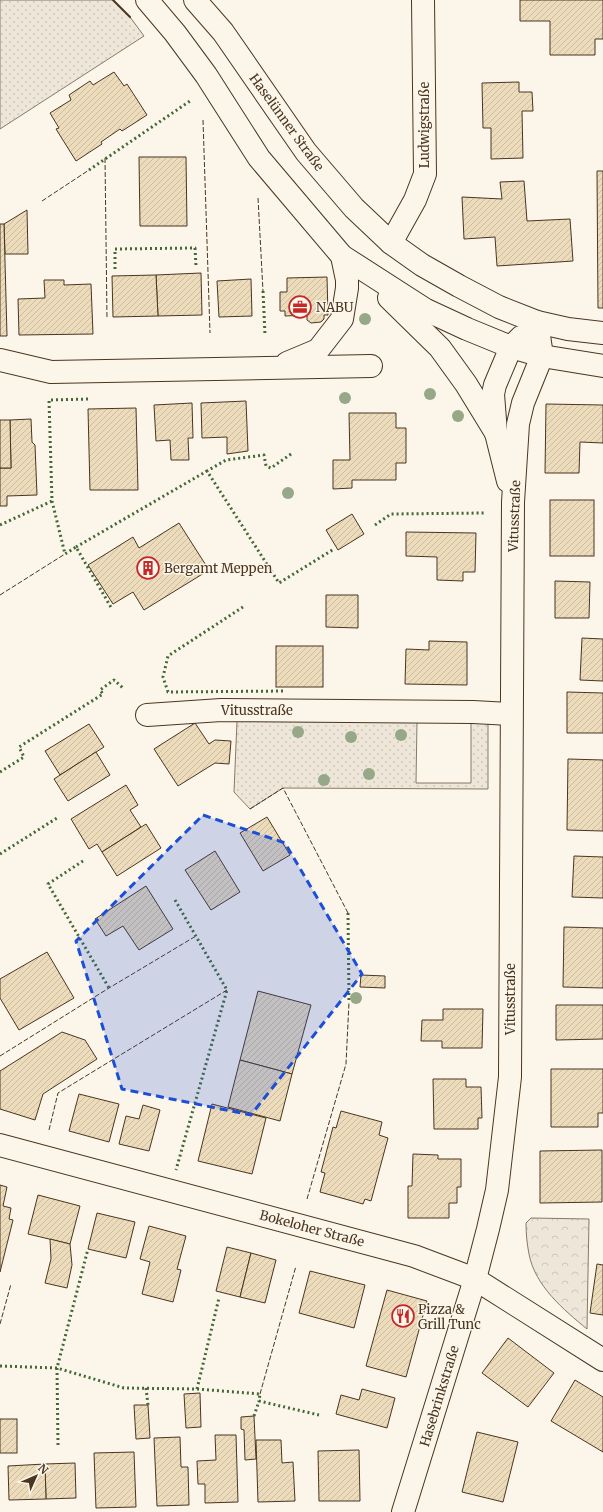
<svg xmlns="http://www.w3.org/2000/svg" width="603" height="1512" font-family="Merriweather,serif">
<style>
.grass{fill:url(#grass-dots);stroke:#887966}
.forest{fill:url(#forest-crowns);stroke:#887966}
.building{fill:url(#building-hatch);stroke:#4a3520}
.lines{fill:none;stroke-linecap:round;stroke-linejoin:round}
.street-casing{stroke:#4a3520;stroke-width:24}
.secondary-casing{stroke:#4a3520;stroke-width:24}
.street{stroke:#fbf6e9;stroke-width:22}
.secondary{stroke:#fbf6e9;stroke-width:22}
.hedge{stroke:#436837;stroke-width:3;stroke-dasharray:2 3;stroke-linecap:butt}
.fence{stroke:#4a3520;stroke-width:1;stroke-dasharray:5 2;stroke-linecap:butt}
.wall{stroke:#4a3520;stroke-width:2}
.tree{fill:#96a887}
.marked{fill:#1d4ed8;fill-opacity:0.2;stroke:#1d4ed8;stroke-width:3;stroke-dasharray:8 5;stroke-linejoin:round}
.labels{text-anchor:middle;stroke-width:3;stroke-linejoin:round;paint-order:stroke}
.street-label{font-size:13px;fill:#4a3520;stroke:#fbf6e9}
.poi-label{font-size:13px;fill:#4a3520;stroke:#fbf6e9;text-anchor:start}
</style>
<defs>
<pattern id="grass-dots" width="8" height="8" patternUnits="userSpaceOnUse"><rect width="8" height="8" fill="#ede6d9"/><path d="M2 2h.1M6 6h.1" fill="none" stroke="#cdc6ba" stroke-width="1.8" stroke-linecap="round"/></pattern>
<pattern id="forest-crowns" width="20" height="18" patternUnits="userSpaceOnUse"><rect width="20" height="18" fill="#ede6d9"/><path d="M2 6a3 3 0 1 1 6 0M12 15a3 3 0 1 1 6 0" fill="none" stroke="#cdc6ba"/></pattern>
<pattern id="building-hatch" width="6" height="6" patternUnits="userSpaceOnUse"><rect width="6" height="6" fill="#ecdcbc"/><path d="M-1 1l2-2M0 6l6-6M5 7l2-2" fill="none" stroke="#ccbda1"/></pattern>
</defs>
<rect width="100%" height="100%" fill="#fbf6e9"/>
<g class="grass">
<path d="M0,0h113l17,17 14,19 -144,93z"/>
<path d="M237,721l180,1 -1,61h55v-61l17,-1v68l-205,-1 -33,21 -16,-17z"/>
</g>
<path class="forest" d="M531,1218l58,1 -2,110c-23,-19 -52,-43 -58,-75 -2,-10 -3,-20 -3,-31z"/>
<g class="building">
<path d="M520,0h83v39h-8v16h-45v-34h-30z"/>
<path d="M114,72l10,14 3,-2 20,31 -25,16 -2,-2 -19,13 1,2 -26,17 -20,-32 3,-1 -9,-15 21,-13 -2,-5 21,-14 3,4z"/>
<path d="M519,82v10h13l1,19h-11l1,47 -32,1v-31h-8l-1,-45z"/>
<path d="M139,157h47l1,69h-47z"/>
<path d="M597,171h6v137h-5z"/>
<path d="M524,181l3,40 43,-2 3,42 -76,5 -2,-29 -31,2 -2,-42 40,2 -2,-17z"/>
<path d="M27,210l1,44h-23l-1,-30z"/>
<path d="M0,224h4l3,112h-7z"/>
<path d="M201,273l1,42 -44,1 -2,-41z"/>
<path d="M156,275l2,41 -45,1 -1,-41z"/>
<path d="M327,277l1,38h-4v4l-3,3 -10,1 -4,-3v-5l-22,1v-5h-5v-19h7v-14z"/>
<path d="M251,279l1,37 -33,1 -2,-36z"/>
<path d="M44,280h20v5l27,-1 2,50 -74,1 -1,-36 27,-1z"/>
<path d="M246,401l2,50 -21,3v-17l-25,1 -1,-35z"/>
<path d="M192,403l1,35h-5l1,22h-18l-1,-20 -14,1 -2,-36z"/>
<path d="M546,404l57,1v38l-23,-1 -1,31h-34z"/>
<path d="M136,408l2,82h-48l-2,-81z"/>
<path d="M349,413h47v15h10v35h-10v17h-44v8l-19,1v-29h17z"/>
<path d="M31,419l1,23 3,3 2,50 -30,1v10h-7v-38h11l-1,-48z"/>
<path d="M0,420h10l1,48h-11z"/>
<rect x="550" y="500" width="44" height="56"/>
<path d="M352,514l12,20 -26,16 -12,-20z"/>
<path d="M179,523l30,47 -65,40 -11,-18 -20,12 -25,-39 45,-28 6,11z"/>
<path d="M406,532l70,1 -1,39h-12v9l-26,-1v-23l-31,-1z"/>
<path d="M555,581l35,1 -1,36h-34z"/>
<path d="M326,595h32v33l-32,-1z"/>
<path d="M582,638l21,1v42l-23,-1z"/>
<path d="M429,641l38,1v43l-62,-1 1,-35 23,1z"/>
<rect x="276" y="646" width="47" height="41"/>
<path d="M567,692l36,1v40h-36z"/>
<path d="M195,723l14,21 6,-4 16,1 -2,23 -14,-1 -37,23 -24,-37z"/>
<path d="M89,724l15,23 -44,28 -15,-24z"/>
<path d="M96,752l14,23 -42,26 -14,-22z"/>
<path d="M568,759l35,1v71l-36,-1z"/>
<path d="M126,785l12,20 -8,5 11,17 -39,25 -5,-8 -8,5 -18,-30z"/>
<path d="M267,817l23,38 -27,16 -23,-38z"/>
<path d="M146,824l15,24 -44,28 -15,-24z"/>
<path d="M215,851l25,41 -29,18 -26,-40z"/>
<path d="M574,856l29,1v41l-31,-1z"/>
<path d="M146,886l27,43 -34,21 -16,-24 -17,10 -11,-17z"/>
<path d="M564,927l39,1v60l-40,-1z"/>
<path d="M47,952l27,46 -55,32 -19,-32v-19z"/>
<path d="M361,975l24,1v12l-25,-1z"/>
<path d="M258,991l53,14 -19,69 -52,-14z"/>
<path d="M556,1005h47v34l-47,1z"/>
<path d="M443,1009h40l-1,39h-40v-7h-21l1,-21h21z"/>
<path d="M62,1032l23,8 12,19 -54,35 -8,26 -35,-11v-38z"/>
<path d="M240,1060l52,14 -12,47 -52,-14z"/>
<path d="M551,1069h52v44h-5v14h-47z"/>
<path d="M433,1079h33v8h15l1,31h-4v11h-44z"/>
<path d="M79,1094l40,10 -10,38 -40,-11z"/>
<path d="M212,1104l54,14 -14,56 -54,-13z"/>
<path d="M143,1105l17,5 -11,41 -30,-7 7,-28 13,3z"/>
<path d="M341,1111l41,11 -3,13 9,3 -17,63 -6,-2 -2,5 -43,-12 5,-19 -4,-1 12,-45 3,1z"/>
<path d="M602,1150v52l-62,1v-52z"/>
<path d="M413,1154l25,1v4h23v28h-4v16h-8v15h-41v-32h4z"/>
<path d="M0,1185l7,2 -4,19 8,2 -2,11 4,1 -13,52z"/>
<path d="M38,1195l42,11 -10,38 -42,-10z"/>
<path d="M97,1213l38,9 -9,36 -38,-9z"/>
<path d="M149,1226l37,10 -9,33 4,1 -8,32 -31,-8 8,-32 -10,-3z"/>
<path d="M50,1239l20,5 2,21 -5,23 -22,-5 6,-24z"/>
<path d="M227,1247l24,6 -11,44 -24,-6z"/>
<path d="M251,1253l25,7 -11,43 -25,-6z"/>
<path d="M597,1264l6,1v50l-13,-2z"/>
<path d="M310,1271l55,14 -11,43 -55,-15z"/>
<path d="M387,1290l40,11 -21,76 -40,-11z"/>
<path d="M508,1338l46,35 -26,34 -46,-34z"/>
<path d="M575,1380l28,17v55l-52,-31z"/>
<path d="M362,1389l33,9 -8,30 -51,-14 5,-19 18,5z"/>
<path d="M200,1393l1,34 -15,1 -2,-34z"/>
<path d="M134,1405h14l2,33 -14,1z"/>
<path d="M254,1416l2,43 -11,1 -1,-30 -3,-1v-12z"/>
<rect x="0" y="1419" width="17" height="34"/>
<path d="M477,1432l41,10 -15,60 -41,-10z"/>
<path d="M215,1435h21l2,67 -33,1v-19h-7l-1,-23 19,-1z"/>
<path d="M180,1437l1,30h7l1,38 -32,1 -3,-68z"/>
<path d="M256,1440h25l1,23 11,-1 2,39 -37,1z"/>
<path d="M359,1450l1,51h-41l-1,-50z"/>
<path d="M134,1452l2,55 -40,1 -2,-55z"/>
<path d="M75,1463l1,35 -30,1 -1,-35z"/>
<path d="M45,1464l1,35 -37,1 -1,-34z"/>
</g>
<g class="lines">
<g class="street-casing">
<g id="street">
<path d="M391,243l24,-43 10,-26 -2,-174"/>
<path d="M0,360l51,12 320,-6"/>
<path d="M287,363l31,-13 24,-31 5,-31v-8l-5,-24"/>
<path d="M147,715l74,-5 252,2 38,2"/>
<path d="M0,1145l414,111 61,23 128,81"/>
</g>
</g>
<g class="secondary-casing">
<g id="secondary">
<path d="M147,0l28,33 31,42 53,83 83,98 84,54 41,19 44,18 31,9 61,10"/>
<path d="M195,0l28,32 83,120 48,56 37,35 31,22 37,21 40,21 38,15 31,7 35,4"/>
<path d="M389,298l51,50 26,36 30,49"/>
<path d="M508,481l-12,-48 -3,-39 2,-9 16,-38 10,-10"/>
<path d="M403,1512l72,-233 13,-50 9,-39 13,-113 3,-575 5,-78 5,-21 19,-47 -5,-34"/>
</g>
</g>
<use href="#street" class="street"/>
<use href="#secondary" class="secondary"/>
<g class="hedge">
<path d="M89,170l101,-69"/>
<path d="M115,269v-20l80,-1 1,18"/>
<path d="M263,291l2,44"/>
<path d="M88,399l-39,1 3,101 13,53 11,-7 36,62"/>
<path d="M291,454l-20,14 -5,-2 -2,-11 -38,5 -19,11 72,112 55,-34"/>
<path d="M0,525l52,-24"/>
<path d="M375,525l16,-11 93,-1"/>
<path d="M76,547l131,-76"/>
<path d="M243,607l-75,49 -5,21 5,15 118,-1"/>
<path d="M0,772l24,-15 -5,-10 84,-53 -3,-4 14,-10 9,8"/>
<path d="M0,854l57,-36"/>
<path d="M83,861l-35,23 61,104"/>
<path d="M175,900l52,90 -51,180"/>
<path d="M348,913l1,89"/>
<path d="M0,1366l57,2 67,20 73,1 63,5 -1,7 60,14"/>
<path d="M146,1388l2,17"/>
<path d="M197,1389l22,-91"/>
<path d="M254,1416l5,-15"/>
<path d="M58,1445l-1,-77 31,-119"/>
</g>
<g class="fence">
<path d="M203,120l7,213"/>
<path d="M105,158l2,161"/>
<path d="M258,198l5,93"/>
<path d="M42,201l47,-31"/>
<path d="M0,595l65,-41"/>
<path d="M250,809l33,-21 65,125"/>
<path d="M0,1056l109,-68 87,-52"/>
<path d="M49,1130l9,-37 169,-103"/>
<path d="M307,1199l39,-135 3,-62"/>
<path d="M0,1324l11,-40"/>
<path d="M260,1394l36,-128"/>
</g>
<path class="wall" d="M113,0l17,17"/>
</g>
<g class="tree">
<circle cx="365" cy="319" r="6"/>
<circle cx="430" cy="394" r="6"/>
<circle cx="345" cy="398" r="6"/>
<circle cx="458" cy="416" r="6"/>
<circle cx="288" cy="493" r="6"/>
<circle cx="298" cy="732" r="6"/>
<circle cx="401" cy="735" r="6"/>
<circle cx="351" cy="737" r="6"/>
<circle cx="369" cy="774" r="6"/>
<circle cx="324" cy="780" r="6"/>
<circle cx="356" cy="998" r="6"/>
</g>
<path class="marked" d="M203,815l82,28 77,131 -111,141 -129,-26 -46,-148z"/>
<defs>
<g id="office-ring" transform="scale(1.15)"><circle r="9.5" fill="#fbf6e9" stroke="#c62828" stroke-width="1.5"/><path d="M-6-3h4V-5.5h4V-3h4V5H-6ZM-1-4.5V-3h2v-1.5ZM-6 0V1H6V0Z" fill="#c62828"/></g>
<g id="building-ring" transform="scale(1.15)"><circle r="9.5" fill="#fbf6e9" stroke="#c62828" stroke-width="1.5"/><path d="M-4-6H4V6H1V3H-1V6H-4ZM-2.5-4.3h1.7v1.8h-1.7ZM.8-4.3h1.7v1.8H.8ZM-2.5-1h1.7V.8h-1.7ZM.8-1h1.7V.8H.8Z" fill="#c62828"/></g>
<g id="restaurant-ring" transform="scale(1.15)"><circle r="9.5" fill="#fbf6e9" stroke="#c62828" stroke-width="1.5"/><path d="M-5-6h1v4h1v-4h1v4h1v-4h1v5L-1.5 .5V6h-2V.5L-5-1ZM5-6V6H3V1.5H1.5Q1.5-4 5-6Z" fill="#c62828"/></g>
</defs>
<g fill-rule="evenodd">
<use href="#office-ring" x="300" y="307"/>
<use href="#building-ring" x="148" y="568"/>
<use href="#restaurant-ring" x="403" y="1316"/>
</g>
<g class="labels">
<g class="street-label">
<text transform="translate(287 122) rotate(54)" y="5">Haselünner Straße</text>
<text transform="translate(424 125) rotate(-90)" y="5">Ludwigstraße</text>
<text transform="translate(514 516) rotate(-88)" y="5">Vitusstraße</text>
<text x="257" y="715">Vitusstraße</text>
<text transform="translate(510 999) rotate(-90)" y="5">Vitusstraße</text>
<text transform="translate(312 1228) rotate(15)" y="5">Bokeloher Straße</text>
<text transform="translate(439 1396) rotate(-73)" y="5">Hasebrinkstraße</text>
</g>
<g class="poi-label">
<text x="316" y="312">NABU</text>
<text x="164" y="573">Bergamt Meppen</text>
<text x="418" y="1314">Pizza &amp;<tspan x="418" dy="15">Grill Tunc</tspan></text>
</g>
</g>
<g transform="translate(36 1476) rotate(45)" stroke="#fbf6e9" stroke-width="3" paint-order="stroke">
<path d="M0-3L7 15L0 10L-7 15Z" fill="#4a3520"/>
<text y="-6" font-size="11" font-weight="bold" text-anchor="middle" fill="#4a3520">N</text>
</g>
</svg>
